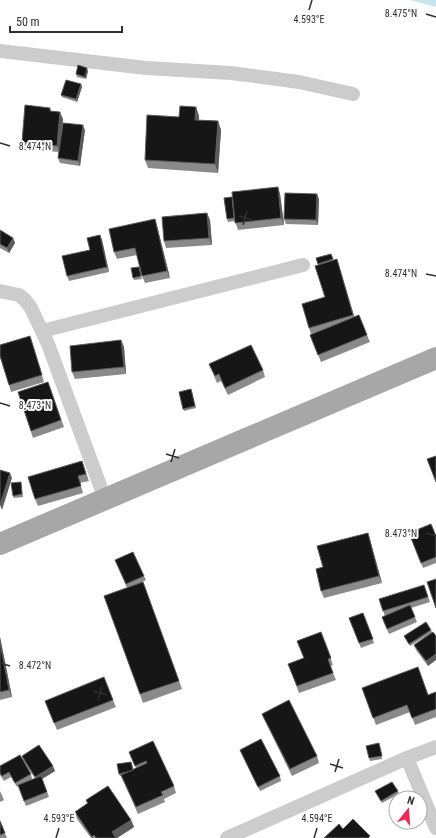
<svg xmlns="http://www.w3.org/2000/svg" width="436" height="838" font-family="'Roboto Condensed',sans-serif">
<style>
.water{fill:#c7e5ef}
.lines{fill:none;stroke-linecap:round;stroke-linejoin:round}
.street{stroke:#ccc;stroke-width:14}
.primary{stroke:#a7a7a7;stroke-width:22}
.wall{fill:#8a8a8a}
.shaded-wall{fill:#5c5c5c}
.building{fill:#161616;stroke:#5c5c5c}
.ticks{fill:none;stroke:#2f2f2f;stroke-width:1.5}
.ticks-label{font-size:10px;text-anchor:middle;fill:#2f2f2f;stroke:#fff;stroke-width:4;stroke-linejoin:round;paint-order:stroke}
</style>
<rect width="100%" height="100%" fill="#fff"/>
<path class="water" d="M410,0h26v7z"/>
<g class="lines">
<g class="street">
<path d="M0,51l146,17 85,5 68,9 54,12"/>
<path d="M0,291l19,4 6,5 6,8 17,36 57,155"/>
<path d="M42,331l261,-66"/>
<path d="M407,758l29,70"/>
<path d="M227,838l180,-80 29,-11"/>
</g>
<path class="primary" d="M0,544l436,-186"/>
</g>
<g class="wall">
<path d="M88,71l-2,8 -9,-2 -1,-3z"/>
<path d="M81,84l1,3 -5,15 -15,-5 -1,-2z"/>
<path d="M196,107l3,9v4l19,1 3,9 -3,43 -70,-5 -3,-8 34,-43z"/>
<path d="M50,108l1,3 12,8 -2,22 24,-11 -5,36 -20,-3 -2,-5 1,-6 -34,-3 -3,-7z"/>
<path d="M278,187l2,7 4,31 -46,5 -3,-9 -7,1 -1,-3 5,-22z"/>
<path d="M319,199l-1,26 -32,-1 -2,-5z"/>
<path d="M155,219l2,7 13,52 -25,5 -3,-7 -5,-21 -20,4 -3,-7z"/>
<path d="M210,220l2,25 -46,3 -2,-7z"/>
<path d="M0,230l13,8 2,5 -6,10 -9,-5z"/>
<path d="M100,235l2,5 7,32 -40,9 -2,-5 23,-26z"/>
<path d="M331,254l2,6 6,6 15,51 13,18 3,7 -49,20 -8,-20 -2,-8 -2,-6 16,-31 -7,-32 -2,-7z"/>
<path d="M139,267l3,12 -8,1 -1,-2z"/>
<path d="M121,340l3,7 2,27 -51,5 -3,-7z"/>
<path d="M32,343l12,39 -33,10 -2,-7z"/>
<path d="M209,364l54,6 2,7 -37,18 -7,-14 -4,2z"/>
<path d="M48,382l16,45 -31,11 -15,-46z"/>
<path d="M192,392l4,16 -12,3 -1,-2z"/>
<path d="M82,461l7,20 -9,2 3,10 -45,13 -3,-7z"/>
<path d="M21,482l2,15 -9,1 -1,-2z"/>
<path d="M409,533l27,3v27l-13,5z"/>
<path d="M370,540l12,43 -58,15 -3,-7 2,-24z"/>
<path d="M115,560l29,16 2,4 -7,4 4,-2 39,107 -39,14 -39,-107 23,-8z"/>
<path d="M424,585l6,17 -19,6 6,14 -28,12 -7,-17 3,-1 -6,-17z"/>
<path d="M363,613l11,30 -13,5 -12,-30z"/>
<path d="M431,630l1,2 -4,34 -12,-16 -2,-5 12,-9 -16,10 -6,-10z"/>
<path d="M321,632l12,33 -3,1 6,14 -37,13 -11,-29 16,-6z"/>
<path d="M0,637l12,60 -12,3z"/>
<path d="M362,688l66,7 8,-3v25l-21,8 -5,-13 -34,13z"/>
<path d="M113,700l3,7 -59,23 -12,-29z"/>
<path d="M262,714l55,42 2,7 -27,13 -27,-55z"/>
<path d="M153,741l21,45 2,7 -12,6 1,3 -27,12 -17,-38h-1l-1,-2 13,-10 1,6 3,-2 -7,-16z"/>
<path d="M380,746l2,13 -12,2 -1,-3z"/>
<path d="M240,750l40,26 1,5 -21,10z"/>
<path d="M22,756l33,15 -13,8 7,18 -23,9 -8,-20 -1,1 -6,-10 -7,4 -4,-6v-9l31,8 1,5 -3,2 6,-3 -12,-17z"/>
<path d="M0,791l4,9 -4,2z"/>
<path d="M375,791h23l1,3 -17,9z"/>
<path d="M86,800l45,20 3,7 -17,11h-26l-14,-19 -2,-7 12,-8z"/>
<path d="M0,821l7,17h-7z"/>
</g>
<g class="shaded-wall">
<path d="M87,68l1,3 -2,8 -1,-2z"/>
<path d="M81,84l1,3 -5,15 -1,-3z"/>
<path d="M196,107l3,9v13l-4,-9z"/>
<path d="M60,112l3,7 -3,34 -3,-7z"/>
<path d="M218,121l3,9 -3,43 -3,-9z"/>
<path d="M83,125l2,5 -5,36 -2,-5z"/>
<path d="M278,187l2,7 4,31 -3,-7z"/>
<path d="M317,194l2,5 -1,26 -2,-5z"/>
<path d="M207,213l3,7 2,25 -3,-7z"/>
<path d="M155,219l2,7 13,52 -3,-7z"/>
<path d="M100,235l2,5 7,32 -2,-5z"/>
<path d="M13,238l2,5 -6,10 -2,-5z"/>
<path d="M337,259l2,7 17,56 -3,-7z"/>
<path d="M121,340l3,7 2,27 -2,-7z"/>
<path d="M10,473l2,5 -10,32 -2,-5z"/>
<path d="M368,533l2,7 12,43 -3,-7z"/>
<path d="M0,637l12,60 -3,-7 -9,-47z"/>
<path d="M436,654v6l-8,6 -2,-5z"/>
<path d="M53,766l2,5 -18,11 -2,-5z"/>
<path d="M131,820l3,7 -17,11h-3l-2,-6z"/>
</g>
<g class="building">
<path d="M78,65l9,3 -2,9 -9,-3z"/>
<path d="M66,80l15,4 -5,15 -15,-4z"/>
<path d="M25,105l25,3v3l10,1 -3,34 -35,-4z"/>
<path d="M180,106l16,1 -1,13 23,1 -3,43 -70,-4 2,-45 32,2z"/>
<path d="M63,123l20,2 -5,36 -20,-3z"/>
<path d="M278,187l3,31 -46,5 -3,-31z"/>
<path d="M285,193l32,1 -1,26 -32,-1z"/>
<path d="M232,197l2,21 -7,1 -3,-21z"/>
<path d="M207,213l2,25 -45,3 -2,-24z"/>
<path d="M155,219l12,52 -25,5 -7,-28 -21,4 -5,-23z"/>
<path d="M0,230l13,8 -6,10 -7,-4z"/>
<path d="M100,235l7,32 -40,9 -5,-20 28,-6 -3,-12z"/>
<path d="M331,254l2,5 -15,5 -2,-6z"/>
<path d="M337,259l16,56 -44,13 -7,-24 23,-7 -10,-31z"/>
<path d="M139,267l2,9 -8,2 -2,-10z"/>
<path d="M359,315l8,20 -49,20 -8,-20z"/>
<path d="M30,336l12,39 -33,10 -9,-29v-11z"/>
<path d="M121,340l3,27 -52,5 -2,-26z"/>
<path d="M251,345l12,25 -38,18 -6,-14 -4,2 -6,-12z"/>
<path d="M48,382l13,38 -30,11 -13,-39z"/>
<path d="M191,389l4,17 -12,3 -4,-17z"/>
<path d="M436,456v26l-9,-23z"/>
<path d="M82,461l4,13 -8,2 3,10 -46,13 -7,-22z"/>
<path d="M0,470l10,3 -10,32z"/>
<path d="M21,482l1,12 -9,2 -2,-13z"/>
<path d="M431,524l5,12v21l-15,6 -12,-30z"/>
<path d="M368,533l11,43 -58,15 -5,-22 7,-2 -6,-21z"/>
<path d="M133,552l11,24 -18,8 -11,-24z"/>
<path d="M436,579v29l-9,-26z"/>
<path d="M143,582l36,99 -39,13 -36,-98z"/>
<path d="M424,585l4,12 -45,14 -4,-12z"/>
<path d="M410,605l5,12 -28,12 -5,-12z"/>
<path d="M363,613l10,26 -14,4 -10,-25z"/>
<path d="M426,622l5,8 -22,14 -5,-8z"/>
<path d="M321,632l10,26 -3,1 5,14 -36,13 -9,-22 16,-6 -7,-17z"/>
<path d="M433,632l3,4v18l-10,7 -12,-16z"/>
<path d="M0,643l9,47 -9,2z"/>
<path d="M418,667l10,28 8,-3v17l-24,9 -5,-13 -34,13 -11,-30z"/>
<path d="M104,677l9,23 -59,23 -9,-22z"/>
<path d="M289,700l28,56 -27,13 -28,-55z"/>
<path d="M261,739l19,37 -22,11 -18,-37z"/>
<path d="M153,741l21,45 -13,6 2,3 -27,12 -15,-32 26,-12 -1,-2 -11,5 -6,-14z"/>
<path d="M379,743l3,13 -13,2 -3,-12z"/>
<path d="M39,745l14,21 -18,11 -13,-21z"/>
<path d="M20,755l11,19 -16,9 -6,-11 -7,4 -2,-3v-7z"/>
<path d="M131,762l2,8 -6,2 -8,2 -2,-10z"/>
<path d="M41,776l6,16 -23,9 -6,-16z"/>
<path d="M392,782l6,9 -17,10 -6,-10z"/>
<path d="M108,786l23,34 -19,12 4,6h-20l-2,-3 -2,2 -17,-25 13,-9 -2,-3z"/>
<path d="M353,819l17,17 -2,2h-44l15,-14 4,5z"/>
<path d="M0,821l5,12 -5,2z"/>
</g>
<path class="ticks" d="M309,10l3,-10M426,14l10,3M0,143l10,3M239,216l13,4M243,225l4,-14M426,274l10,2M0,403l10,3M166,454l13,4M171,462l4,-13M426,533l10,3M0,663l10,3M93,691l14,4M98,700l4,-13M330,764l13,4M335,772l4,-13M56,838l3,-10M314,838l3,-10"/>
<g class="ticks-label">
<text x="401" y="17">8.475°N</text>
<text x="309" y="23">4.593°E</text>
<text x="35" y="150">8.474°N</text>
<text x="401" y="277">8.474°N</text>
<text x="35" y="409">8.473°N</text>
<text x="401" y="537">8.473°N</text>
<text x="35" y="669">8.472°N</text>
<text x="59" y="822">4.593°E</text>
<text x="317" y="822">4.594°E</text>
</g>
<g transform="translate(408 810) rotate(17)"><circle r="19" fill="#ffffff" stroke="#acacac"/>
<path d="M0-3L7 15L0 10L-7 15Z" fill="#f22655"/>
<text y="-6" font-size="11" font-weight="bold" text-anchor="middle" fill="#2f2f2f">N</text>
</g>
<path d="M10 26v6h112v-6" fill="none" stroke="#2f2f2f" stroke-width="2"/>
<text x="16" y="26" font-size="12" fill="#2f2f2f" stroke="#ffffff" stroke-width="3" paint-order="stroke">50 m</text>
</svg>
